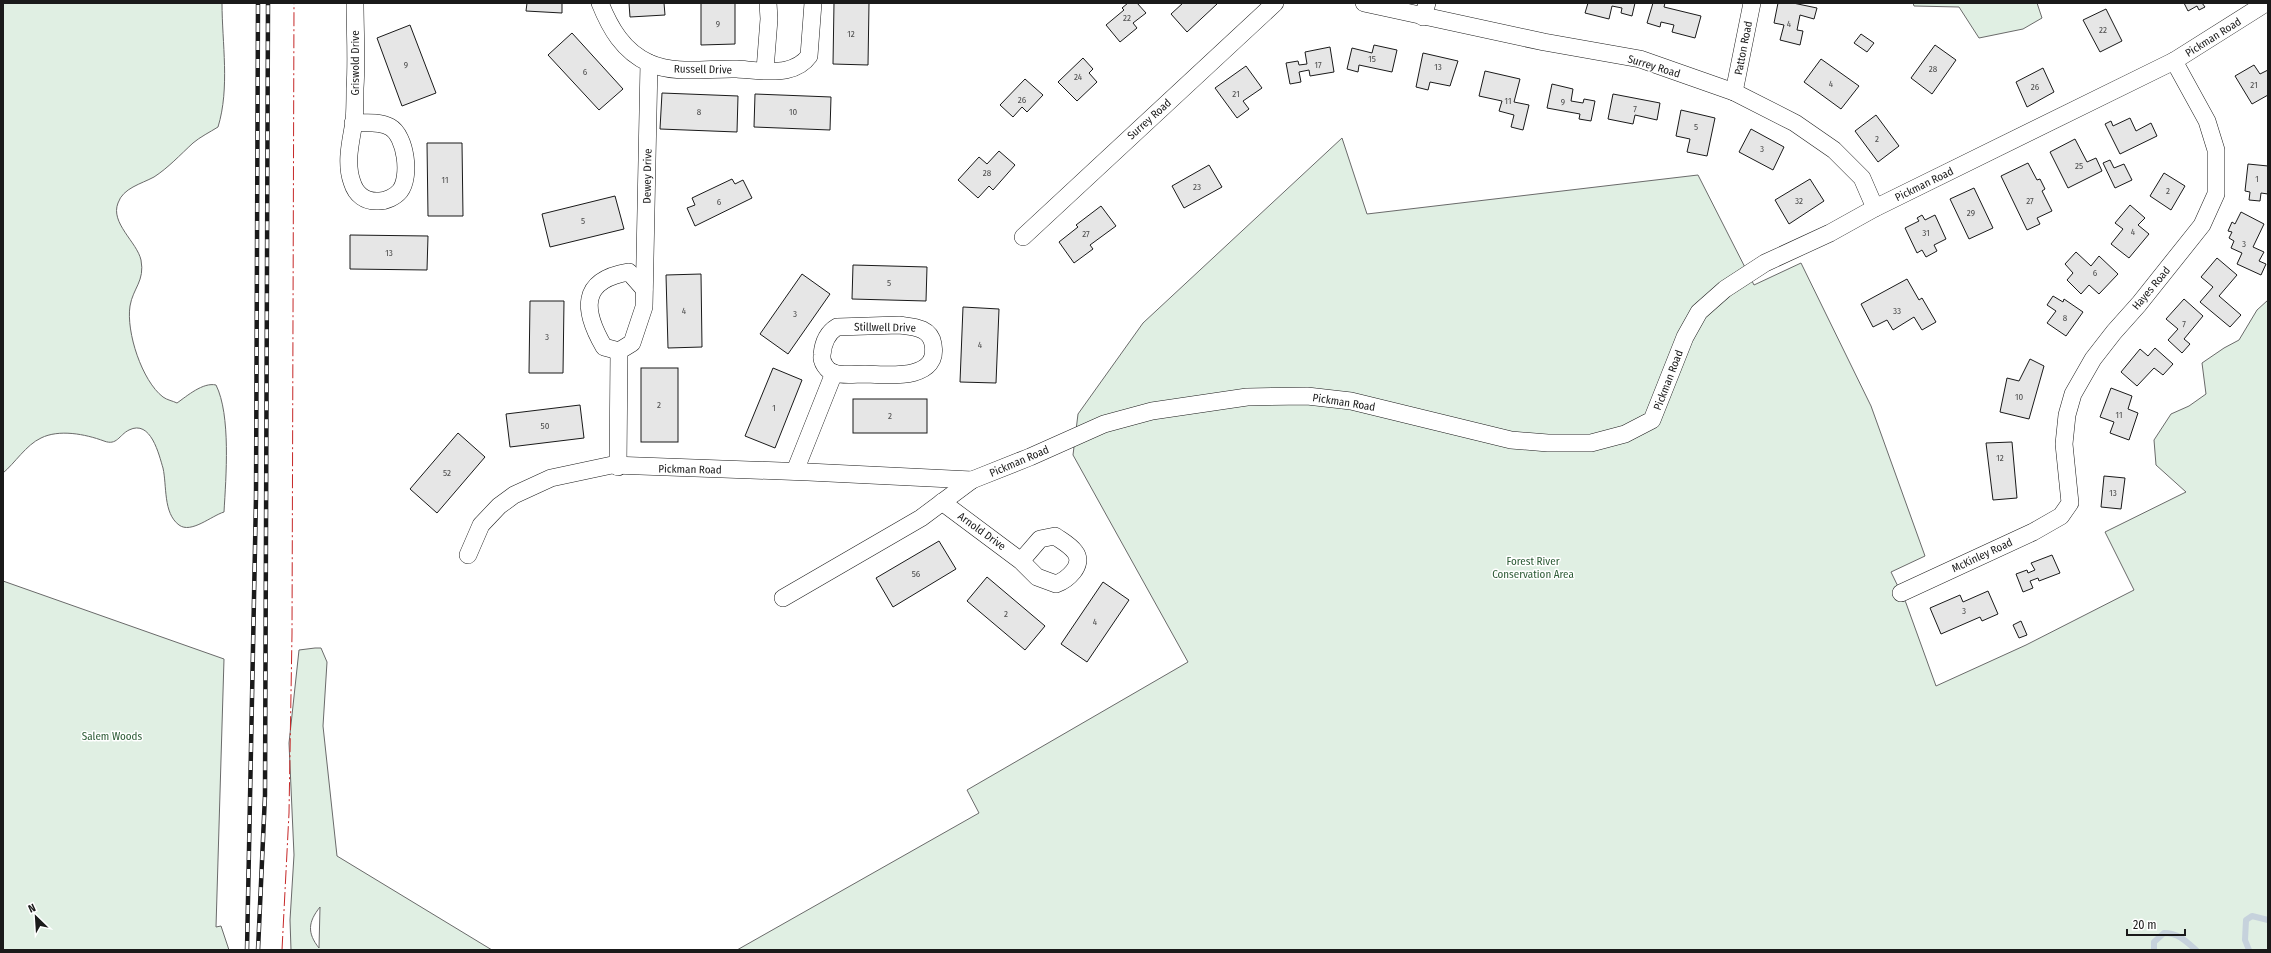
<svg xmlns="http://www.w3.org/2000/svg" width="2271" height="953" viewBox="0 0 2271 953" font-family="'Fira Sans Condensed',sans-serif">
  <rect width="100%" height="100%" fill="#fff"/>
  <g fill="#e0efe3" stroke="#6a6a6a" fill-rule="evenodd">
    <path d="M 3,3 L 222,3 C 222,43 230,88 218,127 C 210,132 200,137 193,143 C 180,155 168,168 154,177 C 141,184 123,188 118,203 C 110,223 137,242 141,260 C 145,281 133,288 130,306 C 126,332 142,381 163,397 C 167,400 173,401 177,403 C 187,396 203,382 216,385 C 231,415 226,477 224,512 C 211,516 191,534 179,525 C 163,513 167,486 163,468 C 159,455 151,419 129,430 C 119,435 117,446 104,441 C 85,434 59,429 41,438 C 26,445 15,463 3,473 Z"/>
    <path d="M 1913,3 L 2037,3 L 2042,18 L 2023,29 L 1979,38 L 1959,7 L 1914,6 Z"/>
    <path d="M 1342,138 L 1367,214 L 1698,175 L 1754,285 L 1801,263 L 1871,406 L 1925,556 L 1891,572 L 1906,603 L 1936,686 L 2026,645 L 2134,590 L 2105,532 L 2186,492 L 2156,465 L 2154,440 L 2171,414 L 2189,406 L 2206,394 L 2202,363 L 2224,348 L 2239,340 L 2257,310 L 2268,300 L 2268,950 L 737,950 L 979,813 L 967,790 L 1188,662 L 1073,455 L 1078,414 L 1143,323 Z"/>
    <path d="M 3,581 L 224,659 L 216,927 L 221,926 L 229,950 L 3,950 Z"/>
    <path d="M 315,648 L 321,648 L 327,662 L 323,726 L 337,856 L 492,950 L 291,950 L 290,920 L 294,855 L 289,743 L 299,650 ZM 320,907 L 319,948 C 307,933 308,922 320,907 Z"/>
  </g>
  <g fill="none" stroke-linecap="round" stroke-linejoin="round">
    <g stroke="#c6d2dc" stroke-width="6">
      <path d="M 2154,950 L 2154,942 L 2164,933 C 2178,933 2186,941 2196,950"/>
      <path d="M 2249,950 L 2245,940 L 2246,920 L 2252,916 L 2268,920"/>
    </g>
  </g>
  <g fill="#e6e6e6" stroke="#1a1a1a">
    <path d="M 527,3 L 562,3 L 562,13 L 526,11 Z"/>
    <path d="M 629,3 L 664,3 L 665,15 L 630,17 Z"/>
    <path d="M 701,3 L 735,3 L 735,44 L 701,45 Z"/>
    <path d="M 834,3 L 869,3 L 868,65 L 833,64 Z"/>
    <path d="M 1128,3 L 1137,3 L 1146,13 L 1133,23 L 1137,28 L 1120,42 L 1106,25 L 1124,10 L 1122,8 Z"/>
    <path d="M 1183,3 L 1216,3 L 1217,4 L 1187,32 L 1171,14 Z"/>
    <path d="M 1588,3 L 1635,3 L 1632,16 L 1621,13 L 1622,8 L 1612,6 L 1609,19 L 1585,13 Z"/>
    <path d="M 1653,3 L 1665,3 L 1664,7 L 1701,16 L 1695,38 L 1672,32 L 1674,25 L 1661,22 L 1660,27 L 1647,23 Z"/>
    <path d="M 1778,3 L 1793,3 L 1817,8 L 1814,19 L 1800,15 L 1797,30 L 1803,31 L 1800,45 L 1780,40 L 1784,25 L 1774,23 Z"/>
    <path d="M 2184,3 L 2202,3 L 2205,7 L 2199,10 L 2197,6 L 2188,11 Z"/>
    <path d="M 2106,9 L 2122,41 L 2100,52 L 2083,20 Z"/>
    <path d="M 410,25 L 436,93 L 402,106 L 377,38 Z"/>
    <path d="M 572,33 L 623,89 L 599,110 L 548,55 Z"/>
    <path d="M 1861,34 L 1874,43 L 1867,52 L 1854,43 Z"/>
    <path d="M 1374,45 L 1397,50 L 1392,72 L 1359,65 L 1358,72 L 1347,69 L 1352,48 L 1372,53 Z"/>
    <path d="M 1935,45 L 1956,60 L 1932,94 L 1911,78 Z"/>
    <path d="M 1330,47 L 1334,72 L 1310,76 L 1309,70 L 1299,72 L 1301,82 L 1290,84 L 1286,63 L 1298,61 L 1299,65 L 1307,64 L 1305,52 Z"/>
    <path d="M 1423,53 L 1458,61 L 1450,86 L 1430,82 L 1428,90 L 1416,87 Z"/>
    <path d="M 1083,58 L 1093,69 L 1089,73 L 1097,82 L 1077,101 L 1058,82 Z"/>
    <path d="M 1821,59 L 1859,86 L 1841,109 L 1804,82 Z"/>
    <path d="M 2254,65 L 2260,74 L 2268,70 L 2268,95 L 2252,104 L 2235,76 Z"/>
    <path d="M 1246,66 L 1262,88 L 1243,101 L 1249,109 L 1237,118 L 1215,88 Z"/>
    <path d="M 2043,68 L 2054,92 L 2027,107 L 2016,82 Z"/>
    <path d="M 1485,71 L 1520,79 L 1514,102 L 1529,105 L 1523,130 L 1511,127 L 1514,115 L 1499,111 L 1502,101 L 1479,96 Z"/>
    <path d="M 1025,79 L 1043,95 L 1027,112 L 1022,107 L 1013,117 L 1000,105 Z"/>
    <path d="M 1552,84 L 1573,89 L 1571,101 L 1583,103 L 1584,99 L 1595,101 L 1591,121 L 1579,119 L 1580,114 L 1547,108 Z"/>
    <path d="M 662,93 L 738,96 L 737,132 L 660,129 Z"/>
    <path d="M 755,94 L 831,97 L 830,130 L 754,127 Z"/>
    <path d="M 1613,94 L 1660,103 L 1657,120 L 1635,115 L 1633,124 L 1608,119 Z"/>
    <path d="M 1681,110 L 1715,118 L 1707,156 L 1687,152 L 1690,139 L 1676,136 Z"/>
    <path d="M 1876,115 L 1899,146 L 1878,162 L 1855,131 Z"/>
    <path d="M 2130,118 L 2136,131 L 2151,123 L 2157,136 L 2120,154 L 2105,124 L 2111,121 L 2113,126 Z"/>
    <path d="M 1751,129 L 1784,147 L 1773,170 L 1739,152 Z"/>
    <path d="M 2075,139 L 2087,162 L 2096,158 L 2102,171 L 2068,188 L 2050,152 Z"/>
    <path d="M 427,143 L 462,143 L 463,216 L 428,216 Z"/>
    <path d="M 999,151 L 1015,165 L 993,190 L 989,186 L 978,198 L 958,180 L 979,157 L 987,164 Z"/>
    <path d="M 2110,160 L 2114,168 L 2124,164 L 2132,180 L 2115,188 L 2103,163 Z"/>
    <path d="M 2028,163 L 2037,180 L 2040,179 L 2045,189 L 2042,191 L 2052,211 L 2037,218 L 2040,224 L 2027,230 L 2001,176 Z"/>
    <path d="M 2248,164 L 2268,166 L 2268,194 L 2261,193 L 2260,201 L 2249,200 L 2250,192 L 2245,191 Z"/>
    <path d="M 1209,165 L 1222,187 L 1184,208 L 1172,186 Z"/>
    <path d="M 2164,173 L 2185,186 L 2171,210 L 2150,196 Z"/>
    <path d="M 732,179 L 735,184 L 743,180 L 752,198 L 695,226 L 687,208 L 695,205 L 692,198 Z"/>
    <path d="M 1810,179 L 1824,201 L 1789,224 L 1775,200 Z"/>
    <path d="M 1974,188 L 1993,228 L 1969,239 L 1950,199 Z"/>
    <path d="M 615,196 L 624,229 L 550,247 L 542,214 Z"/>
    <path d="M 2130,205 L 2145,218 L 2138,225 L 2149,234 L 2129,258 L 2111,244 L 2123,229 L 2115,223 Z"/>
    <path d="M 1101,206 L 1116,226 L 1090,245 L 1093,249 L 1074,263 L 1059,242 L 1078,227 L 1076,225 Z"/>
    <path d="M 2241,212 L 2264,224 L 2253,247 L 2264,252 L 2259,261 L 2266,264 L 2261,275 L 2237,264 L 2242,253 L 2231,248 L 2234,241 L 2229,238 L 2232,232 L 2228,231 L 2232,222 L 2235,224 Z"/>
    <path d="M 1922,215 L 1925,220 L 1935,215 L 1946,239 L 1934,245 L 1937,251 L 1926,257 L 1922,250 L 1917,253 L 1905,228 L 1919,221 L 1917,218 Z"/>
    <path d="M 350,235 L 428,236 L 427,270 L 350,269 Z"/>
    <path d="M 2076,252 L 2091,266 L 2099,256 L 2118,274 L 2099,294 L 2089,285 L 2081,294 L 2067,280 L 2073,273 L 2065,264 Z"/>
    <path d="M 2217,258 L 2237,275 L 2219,296 L 2241,315 L 2230,327 L 2200,302 L 2213,287 L 2201,277 Z"/>
    <path d="M 853,265 L 927,267 L 926,301 L 852,299 Z"/>
    <path d="M 701,274 L 702,347 L 668,348 L 666,275 Z"/>
    <path d="M 802,274 L 830,294 L 788,354 L 760,334 Z"/>
    <path d="M 1907,279 L 1919,300 L 1922,298 L 1936,322 L 1922,330 L 1914,317 L 1893,330 L 1887,320 L 1873,327 L 1861,304 Z"/>
    <path d="M 2053,296 L 2063,302 L 2064,299 L 2083,312 L 2066,336 L 2047,323 L 2056,311 L 2047,305 Z"/>
    <path d="M 2184,299 L 2203,316 L 2184,339 L 2190,344 L 2182,353 L 2168,340 L 2178,329 L 2166,319 Z"/>
    <path d="M 530,301 L 564,301 L 563,373 L 529,373 Z"/>
    <path d="M 963,307 L 999,309 L 996,383 L 960,382 Z"/>
    <path d="M 2155,348 L 2173,364 L 2163,375 L 2154,368 L 2137,386 L 2121,372 L 2140,349 L 2148,356 Z"/>
    <path d="M 2030,359 L 2044,366 L 2029,419 L 2000,412 L 2007,378 L 2019,381 Z"/>
    <rect x="641" y="368" width="37" height="74"/>
    <path d="M 773,368 L 802,380 L 775,448 L 745,436 Z"/>
    <path d="M 2111,388 L 2132,396 L 2128,409 L 2138,413 L 2129,440 L 2110,433 L 2114,422 L 2100,417 Z"/>
    <rect x="853" y="399" width="74" height="34"/>
    <path d="M 580,405 L 584,438 L 510,447 L 506,414 Z"/>
    <path d="M 458,433 L 485,457 L 437,513 L 410,489 Z"/>
    <path d="M 2012,442 L 2017,498 L 1993,500 L 1986,443 Z"/>
    <path d="M 2104,476 L 2125,478 L 2121,509 L 2101,507 Z"/>
    <path d="M 939,541 L 956,569 L 893,607 L 876,578 Z"/>
    <path d="M 2052,555 L 2060,573 L 2039,581 L 2038,578 L 2030,581 L 2033,588 L 2023,592 L 2016,574 L 2027,570 L 2028,573 L 2035,570 L 2031,563 Z"/>
    <path d="M 987,577 L 1045,626 L 1025,650 L 967,601 Z"/>
    <path d="M 1103,582 L 1129,600 L 1087,662 L 1061,644 Z"/>
    <path d="M 1988,591 L 1998,614 L 1982,621 L 1980,617 L 1941,634 L 1930,608 L 1960,595 L 1963,602 Z"/>
    <path d="M 2021,621 L 2027,635 L 2019,638 L 2013,625 Z"/>
  </g>
  <g fill="none" stroke-linecap="round" stroke-linejoin="round">
    <g stroke="#1a1a1a" stroke-width="18">
      <g id="minor">
        <path d="M 600,3 C 610,28 623,51 649,63 C 676,75 709,68 737,69 C 752,70 771,73 786,70 C 795,68 804,63 809,56 L 813,3"/>
        <path d="M 1364,3 L 1544,42 L 1640,59 L 1734,92 L 1795,123 L 1834,150 L 1862,178 L 1875,208"/>
        <path d="M 1423,17 L 1427,3"/>
        <path d="M 765,70 L 769,19 L 768,3"/>
        <path d="M 1734,92 L 1752,3"/>
        <path d="M 353,123 C 365,123 379,121 390,127 C 406,136 411,177 400,191 C 395,197 386,201 379,201 C 365,202 356,195 352,182 C 345,162 351,141 354,122 C 355,111 355,99 355,88 C 357,60 355,31 355,3"/>
        <path d="M 1023,237 L 1275,3"/>
        <path d="M 899,325 C 913,327 930,327 933,344 C 940,381 888,375 865,374 C 856,374 843,376 834,373 C 827,371 821,362 822,355 C 823,343 827,333 837,327 Z"/>
        <path d="M 619,351 L 604,347 C 583,311 579,280 629,272 L 644,289"/>
        <path d="M 618,467 L 619,351 L 632,343 L 644,307 L 649,63"/>
        <path d="M 795,471 L 834,373"/>
        <path d="M 942,502 L 1021,561 L 1037,577 L 1056,584 C 1067,580 1085,565 1075,552 C 1070,545 1062,541 1055,536 L 1040,539 L 1021,561"/>
        <path d="M 468,555 L 481,525 L 499,506 L 514,495 L 551,478 L 612,465 L 808,472 L 972,480"/>
        <path d="M 1901,593 L 2033,532 L 2061,516 L 2070,503 L 2064,444 L 2067,415 L 2073,394 L 2093,359 L 2114,332 L 2139,304 L 2202,225 L 2216,194 L 2216,150 L 2207,121 L 2174,61"/>
        <path d="M 783,598 L 921,518 L 972,480 L 1030,457 L 1104,424 L 1152,411 L 1247,397 L 1307,396 L 1351,401 L 1511,440 L 1548,443 L 1591,443 L 1625,434 L 1652,420 L 1685,337 L 1699,312 L 1725,289 L 1765,263 L 1830,233 L 1875,208 L 2174,61 L 2266,3"/>
      </g>
    </g>
    <use href="#minor" stroke="#fff" stroke-width="17"/>
    <g stroke="#1a1a1a" stroke-width="4.5">
      <g id="rail">
        <path d="M 247,950 L 256,497 L 258,3"/>
        <path d="M 258,950 L 265,795 L 268,3"/>
      </g>
    </g>
    <use href="#rail" stroke="#fff" stroke-width="3" stroke-dasharray="9" stroke-linecap="butt"/>
    <path stroke="#c62828" stroke-width="1" stroke-dasharray="14 3 2 3" stroke-linecap="butt" d="M 282,950 L 289,813 L 292,634 L 294,3"/>
  </g>
  <g text-anchor="middle" stroke-width="3" stroke-linejoin="round" paint-order="stroke">
    <g font-size="9" fill="#4d4d4d">
      <text x="1127" y="21">22</text>
      <text x="718" y="27">9</text>
      <text x="1789" y="27">4</text>
      <text x="2103" y="33">22</text>
      <text x="851" y="37">12</text>
      <text x="1372" y="62">15</text>
      <text x="406" y="68">9</text>
      <text x="1318" y="68">17</text>
      <text x="1438" y="70">13</text>
      <text x="1933" y="72">28</text>
      <text x="585" y="75">6</text>
      <text x="1078" y="80">24</text>
      <text x="1831" y="87">4</text>
      <text x="2254" y="88">21</text>
      <text x="2035" y="90">26</text>
      <text x="1236" y="97">21</text>
      <text x="1022" y="103">26</text>
      <text x="1508" y="104">11</text>
      <text x="1563" y="105">9</text>
      <text x="1635" y="112">7</text>
      <text x="699" y="115">8</text>
      <text x="793" y="115">10</text>
      <text x="1696" y="130">5</text>
      <text x="1877" y="142">2</text>
      <text x="1762" y="152">3</text>
      <text x="2079" y="169">25</text>
      <text x="987" y="176">28</text>
      <text x="2257" y="182">1</text>
      <text x="445" y="183">11</text>
      <text x="1197" y="190">23</text>
      <text x="2168" y="194">2</text>
      <text x="1799" y="204">32</text>
      <text x="2030" y="204">27</text>
      <text x="719" y="205">6</text>
      <text x="1971" y="216">29</text>
      <text x="583" y="224">5</text>
      <text x="2133" y="235">4</text>
      <text x="1926" y="236">31</text>
      <text x="1086" y="237">27</text>
      <text x="2244" y="247">3</text>
      <text x="389" y="256">13</text>
      <text x="2095" y="276">6</text>
      <text x="889" y="286">5</text>
      <text x="684" y="314">4</text>
      <text x="1897" y="314">33</text>
      <text x="795" y="317">3</text>
      <text x="2065" y="321">8</text>
      <text x="2184" y="327">7</text>
      <text x="547" y="340">3</text>
      <text x="980" y="348">4</text>
      <text x="2019" y="400">10</text>
      <text x="659" y="408">2</text>
      <text x="774" y="411">1</text>
      <text x="2119" y="418">11</text>
      <text x="890" y="419">2</text>
      <text x="545" y="429">50</text>
      <text x="2000" y="461">12</text>
      <text x="447" y="476">52</text>
      <text x="2113" y="496">13</text>
      <text x="916" y="577">56</text>
      <text x="1964" y="614">3</text>
      <text x="1006" y="617">2</text>
      <text x="1095" y="625">4</text>
    </g>
    <g font-size="11" fill="#1a1a1a" stroke="#fff">
      <text transform="translate(2213 37) rotate(-32)" y="4">Pickman Road</text>
      <text transform="translate(1743 48) rotate(-79)" y="4">Patton Road</text>
      <text transform="translate(355 63) rotate(-90)" y="4">Griswold Drive</text>
      <text transform="translate(1654 66) rotate(17)" y="4">Surrey Road</text>
      <text transform="translate(703 69) rotate(1)" y="4">Russell Drive</text>
      <text transform="translate(1149 119) rotate(-42)" y="4">Surrey Road</text>
      <text transform="translate(647 176) rotate(-89)" y="4">Dewey Drive</text>
      <text transform="translate(1924 184) rotate(-26)" y="4">Pickman Road</text>
      <text transform="translate(2151 288) rotate(-50)" y="4">Hayes Road</text>
      <text transform="translate(885 327) rotate(1)" y="4">Stillwell Drive</text>
      <text transform="translate(1668 380) rotate(-69)" y="4">Pickman Road</text>
      <text transform="translate(1344 402) rotate(9)" y="4">Pickman Road</text>
      <text transform="translate(1019 461) rotate(-23)" y="4">Pickman Road</text>
      <text transform="translate(690 469) rotate(1)" y="4">Pickman Road</text>
      <text transform="translate(982 531) rotate(36)" y="4">Arnold Drive</text>
      <text transform="translate(1982 555) rotate(-25)" y="4">McKinley Road</text>
    </g>
    <g font-size="11" fill="#2b5a34" stroke="#fff">
      <text x="1533" y="565">Forest River<tspan x="1533" dy="13">Conservation Area</tspan></text>
      <text x="112" y="740">Salem Woods</text>
    </g>
  </g>
  <rect width="2271" height="953" fill="none" stroke="#1a1a1a" stroke-width="8"/>
  <g transform="translate(36 917) rotate(335)" stroke="#ffffff" stroke-width="3" paint-order="stroke">
  <path d="M0-3L7 15L0 10L-7 15Z" fill="#1a1a1a"/>
  <text y="-6" font-size="11" font-weight="bold" text-anchor="middle" fill="#1a1a1a">N</text>
  </g>
  <path d="M2127 929v6h58v-6" fill="none" stroke="#1a1a1a" stroke-width="2"/>
  <text x="2133" y="929" font-size="12" fill="#1a1a1a" stroke="#ffffff" stroke-width="3" paint-order="stroke">20 m</text>
</svg>
